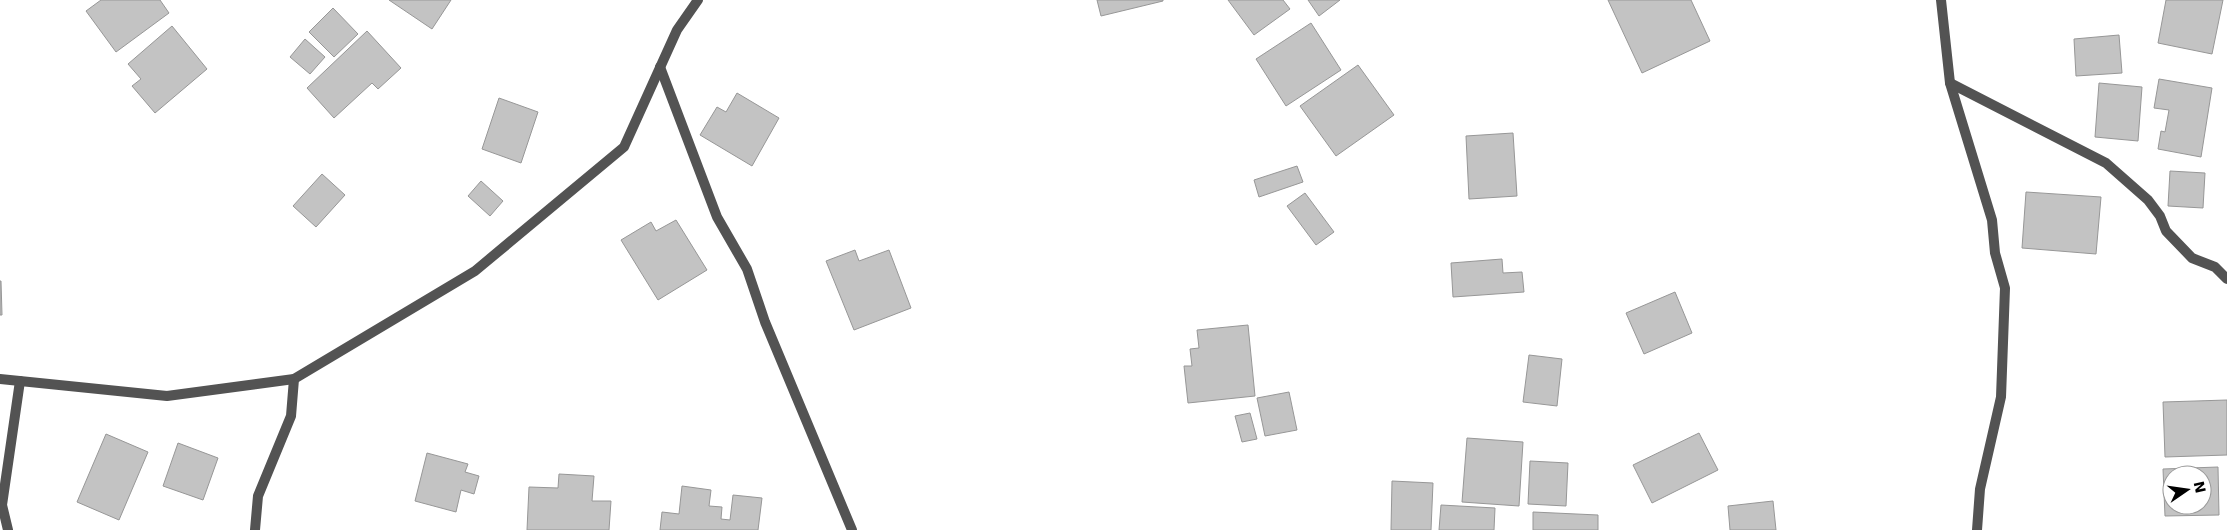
<svg xmlns="http://www.w3.org/2000/svg" width="2227" height="530" viewBox="0 0 2227 530" font-family="'DejaVu Sans',sans-serif">
  <rect width="100%" height="100%" fill="#fff"/>
  <g fill="#c3c3c3" stroke="#979797" fill-rule="evenodd">
    <path d="M 101,0 L 160,0 L 169,13 L 116,52 L 86,11 Z"/>
    <path d="M 389,0 L 451,0 L 432,29 Z"/>
    <path d="M 1097,0 L 1163,0 L 1163,1 L 1101,16 Z"/>
    <path d="M 1228,0 L 1283,0 L 1290,9 L 1254,35 Z"/>
    <path d="M 1308,0 L 1340,0 L 1319,16 Z"/>
    <path d="M 1608,0 L 1691,0 L 1710,41 L 1642,73 Z"/>
    <path d="M 2166,0 L 2223,0 L 2212,54 L 2158,43 Z"/>
    <path d="M 333,8 L 358,34 L 334,57 L 309,32 Z"/>
    <path d="M 1311,23 L 1341,70 L 1286,106 L 1256,59 Z"/>
    <path d="M 172,26 L 207,69 L 155,113 L 132,86 L 141,79 L 128,64 Z"/>
    <path d="M 367,31 L 401,68 L 378,89 L 372,83 L 334,118 L 307,88 Z"/>
    <path d="M 2119,35 L 2122,73 L 2076,76 L 2074,39 Z"/>
    <path d="M 305,39 L 325,57 L 310,74 L 290,57 Z"/>
    <path d="M 1358,65 L 1394,115 L 1336,156 L 1300,106 Z"/>
    <path d="M 2159,79 L 2212,88 L 2201,157 L 2158,149 L 2161,131 L 2165,132 L 2169,110 L 2154,108 Z"/>
    <path d="M 2099,83 L 2142,87 L 2138,141 L 2095,137 Z"/>
    <path d="M 737,93 L 779,118 L 752,166 L 700,135 L 717,107 L 726,112 Z"/>
    <path d="M 499,98 L 538,112 L 521,163 L 482,149 Z"/>
    <path d="M 1513,133 L 1517,196 L 1469,199 L 1466,136 Z"/>
    <path d="M 1297,166 L 1303,182 L 1259,197 L 1254,180 Z"/>
    <path d="M 2170,171 L 2205,173 L 2203,208 L 2168,206 Z"/>
    <path d="M 322,174 L 345,195 L 316,227 L 293,206 Z"/>
    <path d="M 481,181 L 503,201 L 490,216 L 468,196 Z"/>
    <path d="M 2026,192 L 2101,197 L 2096,254 L 2022,248 Z"/>
    <path d="M 1305,193 L 1334,232 L 1316,245 L 1287,206 Z"/>
    <path d="M 676,220 L 707,270 L 658,300 L 621,240 L 651,222 L 656,231 Z"/>
    <path d="M 855,250 L 859,261 L 889,250 L 911,308 L 854,330 L 826,261 Z"/>
    <path d="M 1502,259 L 1503,273 L 1522,272 L 1524,292 L 1453,297 L 1451,263 Z"/>
    <path d="M 0,281 L 1,281 L 2,315 L 0,315 Z"/>
    <path d="M 1675,292 L 1692,333 L 1644,354 L 1626,313 Z"/>
    <path d="M 1248,325 L 1255,396 L 1188,403 L 1184,366 L 1192,366 L 1190,349 L 1199,348 L 1197,330 Z"/>
    <path d="M 1529,355 L 1562,359 L 1557,406 L 1523,402 Z"/>
    <path d="M 1289,392 L 1297,430 L 1265,436 L 1257,398 Z"/>
    <path d="M 2227,400 L 2227,455 L 2165,457 L 2163,402 Z"/>
    <path d="M 1250,413 L 1257,439 L 1242,442 L 1235,416 Z"/>
    <path d="M 1699,433 L 1718,470 L 1652,503 L 1633,465 Z"/>
    <path d="M 106,434 L 148,452 L 119,520 L 77,502 Z"/>
    <path d="M 1467,438 L 1523,442 L 1519,506 L 1462,502 Z"/>
    <path d="M 178,443 L 218,458 L 203,500 L 163,486 Z"/>
    <path d="M 427,453 L 468,464 L 465,472 L 479,476 L 474,494 L 461,490 L 456,512 L 415,501 Z"/>
    <path d="M 1530,461 L 1568,463 L 1566,506 L 1528,504 Z"/>
    <path d="M 2218,467 L 2219,515 L 2165,516 L 2163,469 ZM 2172,475 L 2202,475 L 2202,505 L 2172,505 Z"/>
    <path d="M 559,474 L 594,476 L 592,501 L 611,501 L 609,530 L 527,530 L 529,487 L 558,488 Z"/>
    <path d="M 1392,481 L 1433,483 L 1431,530 L 1391,530 Z"/>
    <path d="M 682,486 L 711,490 L 709,506 L 722,507 L 721,519 L 730,520 L 733,495 L 762,498 L 758,530 L 660,530 L 662,512 L 679,514 Z"/>
    <path d="M 1773,501 L 1776,530 L 1730,530 L 1728,506 Z"/>
    <path d="M 1441,505 L 1495,508 L 1494,530 L 1439,530 Z"/>
    <path d="M 1533,512 L 1598,515 L 1598,530 L 1533,530 Z"/>
  </g>
  <g fill="none" stroke-linecap="round" stroke-linejoin="round">
    <g stroke="#535353" stroke-width="10">
      <path d="M 1941,0 L 1950,83 L 1992,220 L 1995,253 L 2005,288 L 2001,397 L 1980,489 L 1977,530"/>
      <path d="M 660,67 L 717,217 L 747,269 L 765,322 L 852,530"/>
      <path d="M 1950,83 L 2106,163 L 2148,200 L 2160,216 L 2166,231 L 2192,258 L 2215,267 L 2227,279"/>
      <path d="M 0,379 L 167,396 L 294,379 L 475,271 L 624,147 L 677,30 L 698,0"/>
      <path d="M 8,530 L 2,505 L 20,381"/>
      <path d="M 255,530 L 258,496 L 291,416 L 294,379"/>
    </g>
  </g>
  <g transform="translate(2187 490) rotate(77)"><circle r="24" fill="#ffffff" stroke="#999999"/>
  <path d="M0-4L9 19L0 12L-9 19Z" fill="#000000"/>
  <text y="-8" font-size="14" font-weight="bold" text-anchor="middle" fill="#000000">N</text>
  </g>
</svg>
